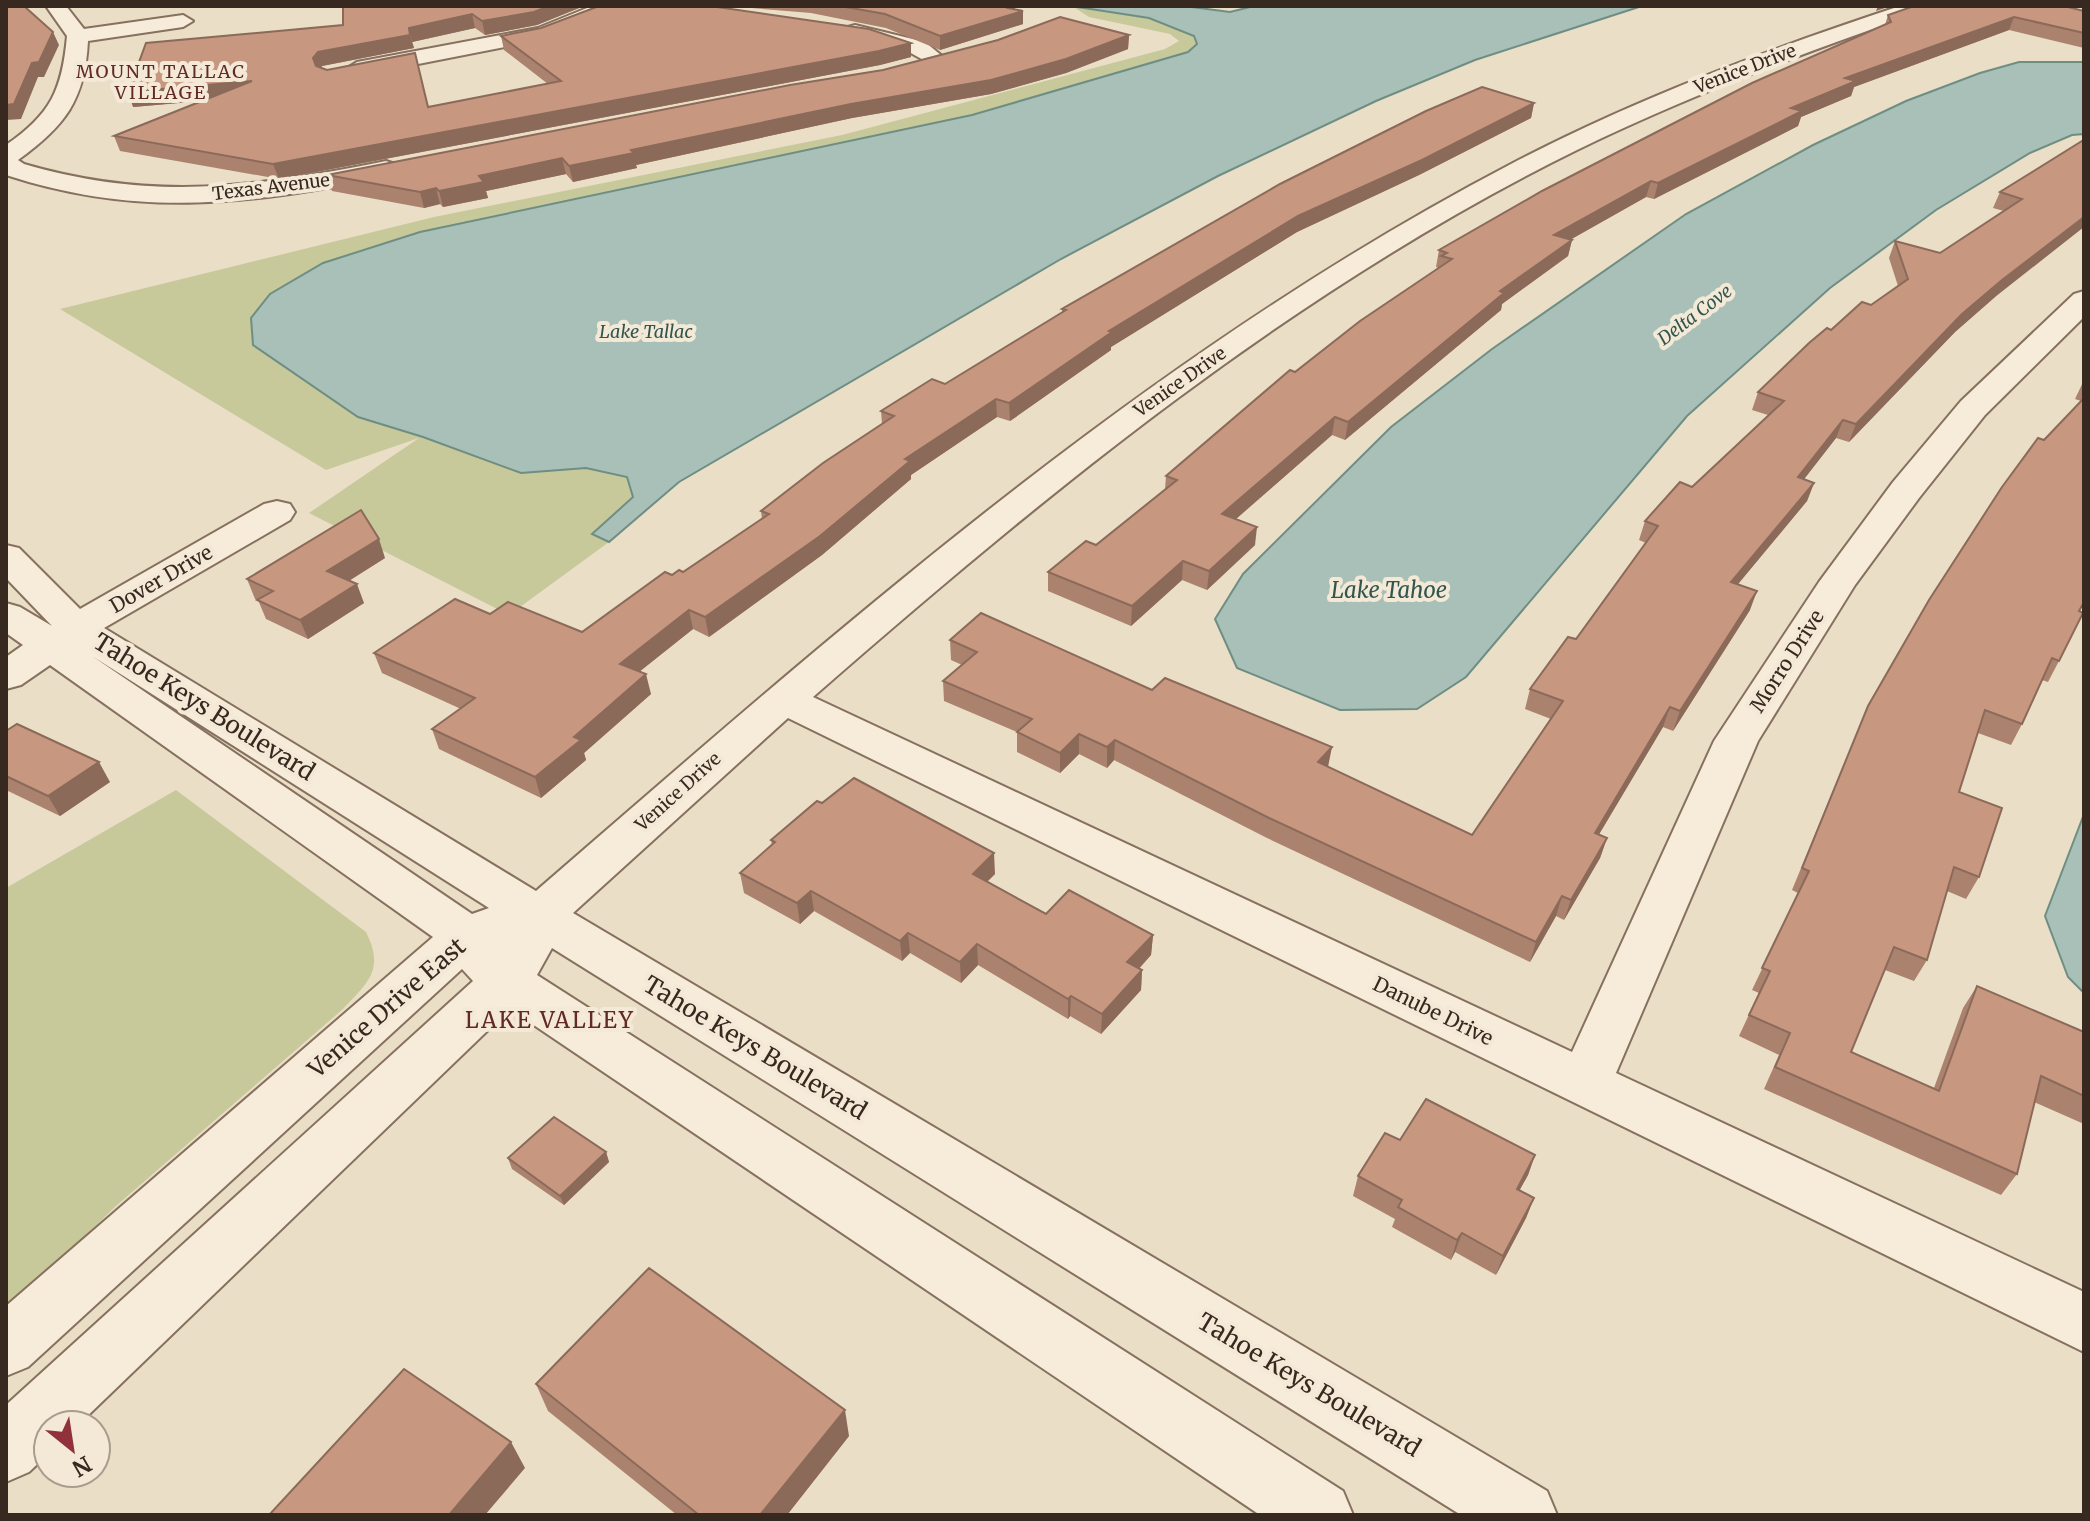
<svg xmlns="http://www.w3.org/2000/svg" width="2090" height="1521" viewBox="0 0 2090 1521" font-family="Merriweather,serif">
  <rect width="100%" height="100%" fill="#ebdec7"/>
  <g fill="#c7c99b">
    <path d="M 1072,6 L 1149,18 L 1194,36 L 1197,44 L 1188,52 L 972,115 L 420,232 L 324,263 L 253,345 L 358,417 L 423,437 L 521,473 L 586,468 L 627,477 L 633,496 L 593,533 L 609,542 L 509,615 L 309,513 L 419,438 L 326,470 L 60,309 L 434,217 L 842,135 L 1165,49 L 1179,41 L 1170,34 L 1089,17 Z"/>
    <path d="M 176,790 L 366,932 C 385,970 368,982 343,1009 L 116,1206 L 6,1312 L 6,888 Z"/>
  </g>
  <g fill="#a8c0b7" stroke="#6f8e83" stroke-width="2">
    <path d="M 1071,6 L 1184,6 L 1230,12 L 1254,6 L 1642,6 L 1475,60 L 1376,101 L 1218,176 L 1061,259 L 679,482 L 609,542 L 592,534 L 633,497 L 627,477 L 586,468 L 521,473 L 423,437 L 358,417 L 253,345 L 251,318 L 270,294 L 323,263 L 420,232 L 972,115 L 1188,52 L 1197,44 L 1194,36 L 1149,18 Z"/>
    <path d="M 2019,62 L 2084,62 L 2084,134 L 2072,135 L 2030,153 L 1936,210 L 1830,288 L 1687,416 L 1466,677 L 1417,709 L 1340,710 L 1237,668 L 1215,619 L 1243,574 L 1391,427 L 1492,349 L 1686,214 L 1813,145 L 1906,101 L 1980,73 Z"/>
    <path d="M 2084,814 L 2084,993 L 2068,977 L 2045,916 Z"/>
  </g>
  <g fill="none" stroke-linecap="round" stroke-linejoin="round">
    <g stroke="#86705e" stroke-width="4">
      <g id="minor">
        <path d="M 46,6 L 66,6 L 84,29 L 183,15 L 193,21 L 183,27 L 88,41 C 85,100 65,126 18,160 L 24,164 C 154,202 256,187 386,161 L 395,164 L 399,169 L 395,174 L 386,177 C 250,204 141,219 6,175 L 6,145 C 51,114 62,90 67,36 Z"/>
        <path d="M 592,6 L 620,6 L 617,10 L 551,38 L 357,76 L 346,69 L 357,62 L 538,28 Z"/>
        <path d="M 1900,6 L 1930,6 L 1927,10 C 1808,51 1690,95 1577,150 C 1295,289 1048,491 813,697 L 1572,1052 L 1714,741 L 1819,582 L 1893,482 L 1961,401 L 2074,294 L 2084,291 L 2084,317 L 1985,415 L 1919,498 L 1855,585 L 1758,741 L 1616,1073 L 2084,1292 L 2084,1352 L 788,718 L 573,913 L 1547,1491 L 1557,1515 L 1461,1515 L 552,948 L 537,975 L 1343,1491 L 1353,1515 L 1260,1515 L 510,1009 L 78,1425 L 48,1425 L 48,1454 L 29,1472 L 6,1482 L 6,1405 L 473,981 L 462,969 L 28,1367 L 6,1376 L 6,1306 L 433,937 L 50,665 L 21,685 L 6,689 L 6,657 L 23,645 L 6,633 L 6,603 L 20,607 L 52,626 L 6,578 L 6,545 L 19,548 L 80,609 L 264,504 L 277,501 L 290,504 L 295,512 L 290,520 L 104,628 L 536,891 C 842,626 1149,353 1511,164 C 1635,99 1767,50 1900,6 ZM 92,656 L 489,908 L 472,914 Z"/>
        <path d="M 855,25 L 925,42 L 947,60 L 936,67 L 909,52 L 848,35 L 844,31 L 848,27 Z"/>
      </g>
    </g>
    <use href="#minor" fill="#f7ecda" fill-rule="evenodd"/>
  </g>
  <g fill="#ab826e">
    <path d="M 343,6 L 584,6 L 537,25 L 485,35 L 475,28 L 412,42 L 414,48 L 322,66 L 321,68 L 428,107 L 548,84 L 504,50 L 501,36 L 911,43 L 911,57 L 880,65 L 279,179 L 120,151 L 114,136 L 203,101 L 133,107 L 343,25 Z"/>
    <path d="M 727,6 L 1015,6 L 1015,9 L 1023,24 L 940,50 L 886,28 L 811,13 Z"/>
    <path d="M 2084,11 L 2084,48 L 2009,30 L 1854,87 L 1851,96 L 1801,117 L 1798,126 L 1654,199 L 1646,197 L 1570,240 L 1572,240 L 1568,256 L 1502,304 L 1501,310 L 1345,440 L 1332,435 L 1236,519 L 1255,545 L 1207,590 L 1182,580 L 1131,626 L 1048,591 L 1048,572 L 1096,545 L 1165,489 L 1166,476 L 1295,372 L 1439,268 L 1436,267 L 1439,250 L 1885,25 L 1888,15 Z"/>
    <path d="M 1129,35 L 1128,49 L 1066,73 L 991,94 L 852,118 L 636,165 L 637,168 L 573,182 L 566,174 L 486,191 L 488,198 L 443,207 L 440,204 L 424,208 L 332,191 L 327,175 Z"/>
    <path d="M 1534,103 L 1531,118 L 1419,175 L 1297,232 L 1111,347 L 1111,350 L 1010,421 L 997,417 L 911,475 L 911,479 L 822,555 L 709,637 L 693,629 L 640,671 L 651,694 L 584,753 L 586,760 L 541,798 L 439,749 L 432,729 L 461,709 L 382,673 L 374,653 L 490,614 L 582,632 L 672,575 L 683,572 L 762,519 L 761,511 L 882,424 L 881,411 L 945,384 L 1062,312 L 1062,309 Z"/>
    <path d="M 2082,141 L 1995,297 L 1955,332 L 1849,442 L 1836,438 L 1804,479 L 1814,483 L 1807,501 L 1738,584 L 1750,610 L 1673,731 L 1663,727 L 1599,834 L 1607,838 L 1600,858 L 1564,920 L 1556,916 L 1530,962 L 1267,838 L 1114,760 L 1107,768 L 1079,754 L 1060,773 L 1017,752 L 1017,732 L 944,701 L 943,681 L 962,665 L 951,660 L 950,640 L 1152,690 L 1328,767 L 1472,835 L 1551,719 L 1525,709 L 1530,689 L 1576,639 L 1646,543 L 1639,540 L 1645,521 L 1692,487 L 1768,415 L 1752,410 L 1758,392 L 1831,330 L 1871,305 L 1898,286 L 1889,258 L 1895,241 L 1940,253 L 2004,211 L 1993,208 L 2000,192 Z"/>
    <path d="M 2084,380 L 2084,602 L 2079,611 L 2059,661 L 2048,682 L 2042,680 L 2022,724 L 2011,745 L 1978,733 L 1959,792 L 1979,877 L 1966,899 L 1947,891 L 1927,960 L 1914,981 L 1885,970 L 1851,1052 L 1934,1088 L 1963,1008 L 1977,986 L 2084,1032 L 2084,1124 L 2034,1102 L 2017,1174 L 2001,1195 L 1764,1089 L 1779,1055 L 1739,1036 L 1759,993 L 1752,990 L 1798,893 L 1792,890 L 1868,706 L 2044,440 L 2081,401 L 2075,399 Z"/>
    <path d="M 385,558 L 349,581 L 364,603 L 308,639 L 266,619 L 258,600 L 255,599 L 247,579 Z"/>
    <path d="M 6,731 L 110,782 L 60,816 L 6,790 Z"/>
    <path d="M 771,840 L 995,874 L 987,882 L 1046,914 L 1153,935 L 1151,955 L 1139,969 L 1142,970 L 1141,990 L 1101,1034 L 1070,1016 L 1068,1019 L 978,965 L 961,983 L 910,953 L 902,961 L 814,911 L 800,924 L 744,893 L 740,873 L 772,845 Z"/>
    <path d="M 1400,1140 L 1535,1155 L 1528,1175 L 1519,1191 L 1534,1198 L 1526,1218 L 1496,1275 L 1455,1252 L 1451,1260 L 1392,1227 L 1395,1219 L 1353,1196 L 1358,1176 Z"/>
    <path d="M 606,1152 L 609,1162 L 564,1205 L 512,1169 L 508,1158 Z"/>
    <path d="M 536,1384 L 849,1436 L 787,1515 L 677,1515 L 548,1411 Z"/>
  </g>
  <g fill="#8b6a5a">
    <path d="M 549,6 L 584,6 L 537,25 L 485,35 L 482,21 Z"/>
    <path d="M 1003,6 L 1015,6 L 1015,13 L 1023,11 L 1023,24 L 940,50 L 940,36 Z"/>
    <path d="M 1878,6 L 1891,6 L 1876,11 Z"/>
    <path d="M 472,14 L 475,28 L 412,42 L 409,28 Z"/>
    <path d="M 2014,17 L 2009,30 L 1854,87 L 1851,96 L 1801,117 L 1798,126 L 1654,199 L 1658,183 L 1845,78 Z"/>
    <path d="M 53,32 L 59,45 L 44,77 L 38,77 L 21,119 L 6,120 L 6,105 Z"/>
    <path d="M 410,35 L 414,48 L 322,66 L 317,72 L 313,58 L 318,52 Z"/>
    <path d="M 1129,35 L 1128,49 L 1066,73 L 991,94 L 852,118 L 636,165 L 637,168 L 573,182 L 569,166 L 631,150 Z"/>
    <path d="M 911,43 L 911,57 L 880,65 L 279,179 L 273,164 Z"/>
    <path d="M 252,81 L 257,96 L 133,107 L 128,92 Z"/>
    <path d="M 1534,103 L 1531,118 L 1419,175 L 1297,232 L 1111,347 L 1111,350 L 1010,421 L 1009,403 L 1109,331 L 1298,216 Z"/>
    <path d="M 562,158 L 566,174 L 486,191 L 488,198 L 443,207 L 439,191 L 479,176 Z"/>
    <path d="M 1651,181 L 1646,197 L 1550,251 L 1554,235 Z"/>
    <path d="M 436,188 L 440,204 L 424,208 L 420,192 Z"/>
    <path d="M 2084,217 L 2084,227 L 1995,297 L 1955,332 L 1849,442 L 1856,424 L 1962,314 L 2002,280 Z"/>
    <path d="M 1572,240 L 1568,256 L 1502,304 L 1501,310 L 1345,440 L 1348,422 L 1500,291 Z"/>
    <path d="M 996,399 L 997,417 L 911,475 L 911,479 L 822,555 L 709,637 L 705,617 L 905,459 Z"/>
    <path d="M 1335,417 L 1332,435 L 1221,532 L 1222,514 Z"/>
    <path d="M 1843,420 L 1836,438 L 1791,496 L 1798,477 Z"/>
    <path d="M 1814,483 L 1807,501 L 1724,601 L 1731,582 Z"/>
    <path d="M 1257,527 L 1255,545 L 1207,590 L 1209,571 Z"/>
    <path d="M 379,539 L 385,558 L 334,590 L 327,571 Z"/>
    <path d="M 1183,561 L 1182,580 L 1131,626 L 1132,606 Z"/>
    <path d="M 357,584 L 364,603 L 308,639 L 300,620 Z"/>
    <path d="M 1757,591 L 1750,610 L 1673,731 L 1680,711 Z"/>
    <path d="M 689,610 L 693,629 L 624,684 L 620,664 Z"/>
    <path d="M 646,674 L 651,694 L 584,753 L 586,760 L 541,798 L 535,777 L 574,737 Z"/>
    <path d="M 1670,707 L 1663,727 L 1588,853 L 1595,833 Z"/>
    <path d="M 1079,734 L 1079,754 L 1060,773 L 1060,753 Z"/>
    <path d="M 1115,740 L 1114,760 L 1107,768 L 1107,747 Z"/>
    <path d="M 1332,747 L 1328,767 L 1318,762 Z"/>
    <path d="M 99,762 L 110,782 L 60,816 L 48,796 Z"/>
    <path d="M 1607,838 L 1600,858 L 1564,920 L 1571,900 Z"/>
    <path d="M 994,853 L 995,874 L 974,894 L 973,874 Z"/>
    <path d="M 811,891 L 814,911 L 800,924 L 797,903 Z"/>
    <path d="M 1562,896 L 1556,916 L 1530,962 L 1536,942 Z"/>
    <path d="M 908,933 L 910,953 L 902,961 L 900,941 Z"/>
    <path d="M 1153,935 L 1151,955 L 1126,982 L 1127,962 Z"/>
    <path d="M 977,944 L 978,965 L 961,983 L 960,962 Z"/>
    <path d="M 1142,970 L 1141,990 L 1101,1034 L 1102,1014 Z"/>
    <path d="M 1071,996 L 1070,1016 L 1068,1019 L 1068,999 Z"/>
    <path d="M 606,1152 L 609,1162 L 564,1205 L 560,1196 Z"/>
    <path d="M 1535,1155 L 1528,1175 L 1509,1209 L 1517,1189 Z"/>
    <path d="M 1534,1198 L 1526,1218 L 1496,1275 L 1503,1256 Z"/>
    <path d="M 1462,1233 L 1455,1252 L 1451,1260 L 1457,1240 Z"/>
    <path d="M 845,1410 L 849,1436 L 787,1515 L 760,1515 Z"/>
    <path d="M 511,1442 L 525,1468 L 485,1515 L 449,1515 Z"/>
  </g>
  <g fill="#c79780" stroke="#8b6a5a" stroke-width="2">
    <path d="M 6,6 L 24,6 L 53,32 L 39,62 L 32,63 L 14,104 L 6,105 Z"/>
    <path d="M 343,6 L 549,6 L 534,12 L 482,21 L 472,14 L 409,28 L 410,35 L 318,52 L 313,58 L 316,66 L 327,70 L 415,53 L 428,107 L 561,81 L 501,36 L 541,28 L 599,6 L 710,6 L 869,29 L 911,43 L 879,51 L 273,164 L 114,136 L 252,81 L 128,92 L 146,43 L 343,25 Z"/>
    <path d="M 840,6 L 1011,6 L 1008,8 L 1023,11 L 940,36 L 885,14 Z"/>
    <path d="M 1914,6 L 2064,6 L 2084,11 L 2084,33 L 2014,17 L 1845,78 L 1856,81 L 1791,108 L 1802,111 L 1658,183 L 1651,181 L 1554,235 L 1572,240 L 1500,291 L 1504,293 L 1348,422 L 1335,417 L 1222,514 L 1257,527 L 1209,571 L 1183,561 L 1132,606 L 1048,572 L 1086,541 L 1096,545 L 1177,480 L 1166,476 L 1290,370 L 1295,372 L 1360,321 L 1452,259 L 1441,256 L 1447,253 L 1439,250 L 1542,191 L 1645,138 L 1752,83 L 1891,22 L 1888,15 Z"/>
    <path d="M 1060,17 L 1129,35 L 1066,59 L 991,80 L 851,104 L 631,150 L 634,153 L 569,166 L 562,158 L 479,176 L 484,182 L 439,191 L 436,188 L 420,192 L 327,175 L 790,85 L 883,70 L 998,40 Z"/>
    <path d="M 1482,87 L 1534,103 L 1422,160 L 1298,216 L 1109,331 L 1112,332 L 1009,403 L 996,399 L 905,459 L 910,461 L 820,536 L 705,617 L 689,610 L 620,664 L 646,674 L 574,737 L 581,740 L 535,777 L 432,729 L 475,698 L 374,653 L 455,599 L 490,614 L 508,602 L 582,632 L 665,572 L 672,575 L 679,570 L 683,572 L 769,514 L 761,511 L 823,463 L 894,416 L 881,411 L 932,379 L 945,384 L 1066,310 L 1062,309 L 1280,184 L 1426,111 Z"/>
    <path d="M 2082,141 L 2084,141 L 2084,217 L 2002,280 L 1962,314 L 1856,424 L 1843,420 L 1798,477 L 1814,483 L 1731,582 L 1757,591 L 1680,711 L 1670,707 L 1595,833 L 1607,838 L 1571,900 L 1562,896 L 1536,942 L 1269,818 L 1115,740 L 1107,747 L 1079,734 L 1060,753 L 1017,732 L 1032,719 L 943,681 L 977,652 L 950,640 L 981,613 L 1152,690 L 1165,678 L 1332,747 L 1318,762 L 1472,835 L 1563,701 L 1530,689 L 1568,637 L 1576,639 L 1658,526 L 1645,521 L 1680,482 L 1692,487 L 1784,401 L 1758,392 L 1809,343 L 1827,328 L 1831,330 L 1862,302 L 1871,305 L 1908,279 L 1895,241 L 1940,253 L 2022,199 L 2000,192 Z"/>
    <path d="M 2084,398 L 2084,602 L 2079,611 L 2083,613 L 2059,661 L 2052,658 L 2022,724 L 1985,710 L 1959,792 L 2002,808 L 1979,877 L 1954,867 L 1927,960 L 1894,947 L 1851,1052 L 1939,1091 L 1977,986 L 2084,1032 L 2084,1096 L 2041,1076 L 2017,1174 L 1775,1067 L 1790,1033 L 1749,1015 L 1770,971 L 1762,968 L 1809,871 L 1802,868 L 1868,706 L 1929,600 L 2002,487 L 2038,438 L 2044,440 Z"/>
    <path d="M 361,510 L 379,539 L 327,571 L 357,584 L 300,620 L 257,600 L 273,591 L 247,579 Z"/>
    <path d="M 17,724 L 99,762 L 48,796 L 6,776 L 6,731 Z"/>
    <path d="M 854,778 L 994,853 L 973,874 L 1046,914 L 1069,890 L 1153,935 L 1127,962 L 1142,970 L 1102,1014 L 1071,996 L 1068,999 L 977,944 L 960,962 L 908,933 L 900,941 L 811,891 L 797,903 L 740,873 L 775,842 L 771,840 L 817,801 L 822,803 Z"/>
    <path d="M 1426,1099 L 1535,1155 L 1517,1189 L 1534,1198 L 1503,1256 L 1462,1233 L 1457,1240 L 1398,1207 L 1402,1200 L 1358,1176 L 1385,1133 L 1400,1140 Z"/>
    <path d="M 554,1117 L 606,1152 L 560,1196 L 508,1158 Z"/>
    <path d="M 649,1268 L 845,1410 L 760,1515 L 699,1515 L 536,1384 Z"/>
    <path d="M 404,1369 L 511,1442 L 449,1515 L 269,1515 Z"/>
  </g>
  <g text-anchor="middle" stroke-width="8" stroke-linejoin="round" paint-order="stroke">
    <g font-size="18" fill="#372920" stroke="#f3e9d6">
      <text transform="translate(1745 69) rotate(-21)" y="6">Venice Drive</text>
      <text transform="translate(271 187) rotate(-7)" y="6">Texas Avenue</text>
      <text transform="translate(1180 382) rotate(-35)" y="6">Venice Drive</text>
      <text transform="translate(678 792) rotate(-42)" y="6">Venice Drive</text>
    </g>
    <g font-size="18" letter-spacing="2" fill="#612a23" stroke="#f3e9d6">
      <text x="161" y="78">MOUNT TALLAC<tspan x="161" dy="21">VILLAGE</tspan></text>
    </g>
    <g font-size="18" font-style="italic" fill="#315650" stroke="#f3e9d6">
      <text transform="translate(1695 315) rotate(-37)" y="6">Delta Cove</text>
      <text x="646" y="338">Lake Tallac</text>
    </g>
    <g font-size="20" fill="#372920" stroke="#f3e9d6">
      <text transform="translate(161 579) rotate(-30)" y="7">Dover Drive</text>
      <text transform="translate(1787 661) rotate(-57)" y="7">Morro Drive</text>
      <text transform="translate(1433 1011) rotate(26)" y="7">Danube Drive</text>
    </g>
    <g font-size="22" font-style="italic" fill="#315650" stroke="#f3e9d6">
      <text x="1389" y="598">Lake Tahoe</text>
    </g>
    <g font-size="22" letter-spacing="2" fill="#612a23" stroke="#f3e9d6">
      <text x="550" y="1028">LAKE VALLEY</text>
    </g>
    <g font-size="24" fill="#372920" stroke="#f3e9d6">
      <text transform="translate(204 707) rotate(32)" y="8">Tahoe Keys Boulevard</text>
      <text transform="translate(387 1008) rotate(-41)" y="8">Venice Drive East</text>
      <text transform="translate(755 1048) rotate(31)" y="8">Tahoe Keys Boulevard</text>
      <text transform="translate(1309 1385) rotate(31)" y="8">Tahoe Keys Boulevard</text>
    </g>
  </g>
  <rect width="2090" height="1521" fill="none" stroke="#372920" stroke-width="16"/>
  <g transform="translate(72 1449) rotate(150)"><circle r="38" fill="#f3e9d6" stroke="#a89c8d" stroke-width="2"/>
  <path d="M0-6L14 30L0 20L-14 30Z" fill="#91323a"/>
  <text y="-12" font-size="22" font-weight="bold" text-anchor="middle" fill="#372920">N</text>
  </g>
</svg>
